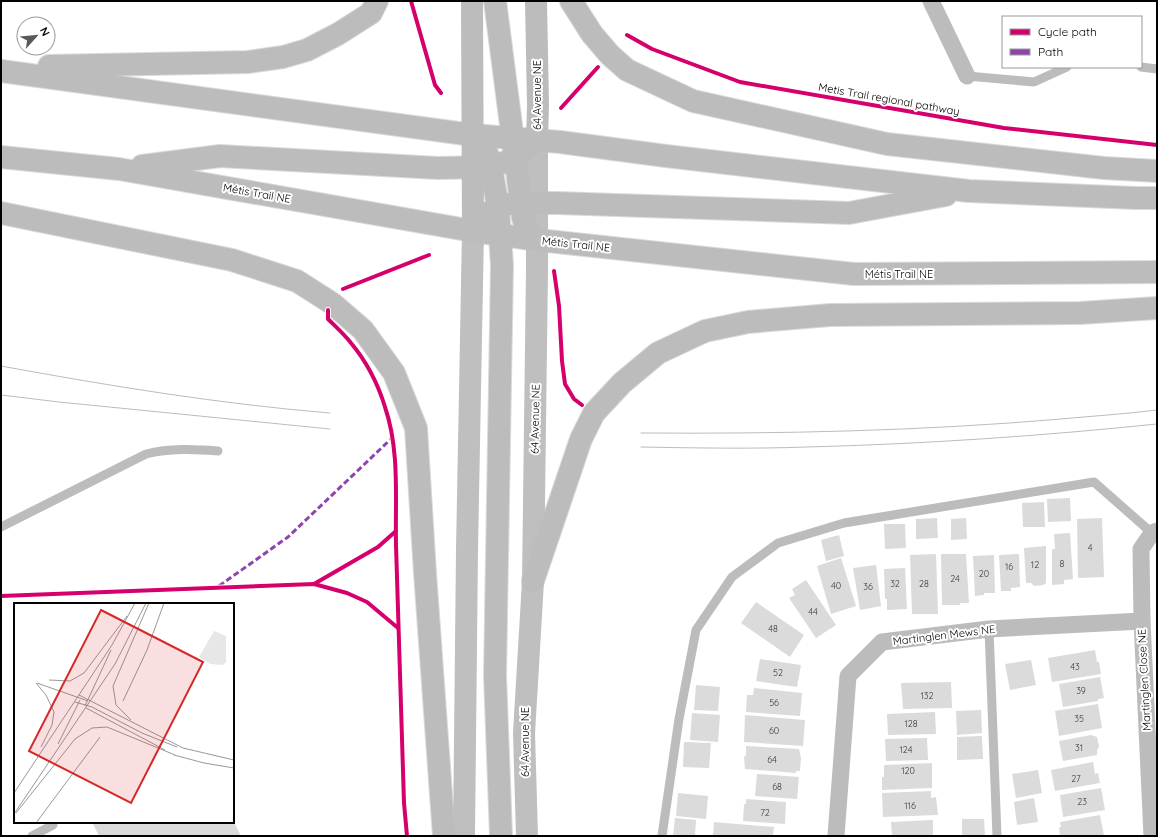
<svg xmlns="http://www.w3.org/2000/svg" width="1158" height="837" viewBox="0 0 1158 837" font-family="Quicksand,sans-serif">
  <rect width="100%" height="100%" fill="#fff"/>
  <g fill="#dbdbdb">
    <path d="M 1070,498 L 1071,521 L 1048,522 L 1047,499 Z"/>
    <path d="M 1044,502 L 1045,527 L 1023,527 L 1022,503 Z"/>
    <path d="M 937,518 L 938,538 L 916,539 L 916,519 Z"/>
    <path d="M 966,518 L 967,539 L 951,540 L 951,519 Z"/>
    <path d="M 1102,518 L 1104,577 L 1078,578 L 1077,519 Z"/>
    <path d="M 884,524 L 905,524 L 906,548 L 885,549 Z"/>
    <path d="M 1070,533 L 1073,579 L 1064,580 L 1064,584 L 1052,585 L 1052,549 L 1055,549 L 1054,534 Z"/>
    <path d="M 839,535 L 844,556 L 826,561 L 821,540 Z"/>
    <path d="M 1046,546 L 1046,583 L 1043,585 L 1034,586 L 1031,583 L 1026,583 L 1024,548 Z"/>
    <path d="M 936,554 L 938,614 L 912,614 L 910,555 Z"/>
    <path d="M 941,554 L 966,554 L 969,603 L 960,603 L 960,605 L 942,605 Z"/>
    <path d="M 1019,554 L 1020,587 L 1011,588 L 1011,591 L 1001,591 L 999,555 Z"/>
    <path d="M 994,555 L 995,593 L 984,593 L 984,595 L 975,596 L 973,556 Z"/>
    <path d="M 841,558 L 856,606 L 831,614 L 817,566 Z"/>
    <path d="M 876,565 L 881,606 L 860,610 L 853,568 Z"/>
    <path d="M 905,568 L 907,609 L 887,610 L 887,599 L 885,599 L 884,569 Z"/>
    <path d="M 806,580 L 836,625 L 816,638 L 789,598 L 795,595 L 792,589 Z"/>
    <path d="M 756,602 L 804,635 L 790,657 L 741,623 Z"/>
    <path d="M 1095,650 L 1097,662 L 1099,662 L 1101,674 L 1052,682 L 1048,658 Z"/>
    <path d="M 760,659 L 801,665 L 797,687 L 756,681 Z"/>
    <path d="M 1031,660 L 1036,685 L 1010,690 L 1005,664 Z"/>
    <path d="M 1100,677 L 1104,698 L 1098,699 L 1098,701 L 1063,707 L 1059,684 Z"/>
    <path d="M 951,682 L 952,708 L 903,709 L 901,683 Z"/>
    <path d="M 696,685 L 720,687 L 718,711 L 694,710 Z"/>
    <path d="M 754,688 L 802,693 L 800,716 L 746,712 L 747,695 L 753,695 Z"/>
    <path d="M 1098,704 L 1102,728 L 1059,736 L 1055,711 Z"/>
    <path d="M 981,710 L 982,733 L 957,735 L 956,711 Z"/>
    <path d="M 935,712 L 936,734 L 888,735 L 887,714 Z"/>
    <path d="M 692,713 L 720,715 L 718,742 L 690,740 Z"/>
    <path d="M 745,715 L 805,720 L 803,746 L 744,742 Z"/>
    <path d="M 1091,735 L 1097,737 L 1099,747 L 1097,750 L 1097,755 L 1063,761 L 1059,741 Z"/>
    <path d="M 982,736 L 983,759 L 957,760 L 957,737 Z"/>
    <path d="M 927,738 L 928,760 L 886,761 L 885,739 Z"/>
    <path d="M 684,742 L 711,743 L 709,768 L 683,767 Z"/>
    <path d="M 746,746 L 799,749 L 801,758 L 800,771 L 796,771 L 796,773 L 745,769 L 744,757 L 746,755 Z"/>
    <path d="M 1093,762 L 1095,774 L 1098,773 L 1100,783 L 1055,791 L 1051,770 Z"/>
    <path d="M 932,763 L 932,788 L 882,790 L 882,777 L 884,777 L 884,765 Z"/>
    <path d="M 1038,770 L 1042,793 L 1016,798 L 1012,774 Z"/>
    <path d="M 757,774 L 799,777 L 797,799 L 755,796 Z"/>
    <path d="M 1101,788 L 1105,810 L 1063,817 L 1060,795 Z"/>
    <path d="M 931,791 L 931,798 L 936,797 L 938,815 L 883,817 L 882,793 Z"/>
    <path d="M 678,793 L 708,796 L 706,819 L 676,816 Z"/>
    <path d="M 1034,798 L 1038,822 L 1017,825 L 1014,802 Z"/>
    <path d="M 746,799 L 786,802 L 785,824 L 743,821 L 744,804 L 746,804 Z"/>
    <path d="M 1100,815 L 1104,836 L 1060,836 L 1059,827 L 1061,827 L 1060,822 Z"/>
    <path d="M 675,818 L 696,820 L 695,836 L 673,836 Z"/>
    <path d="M 962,819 L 984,819 L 985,836 L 962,836 Z"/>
    <path d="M 933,820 L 933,836 L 892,836 L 891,822 Z"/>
    <path d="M 92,822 L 234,822 L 241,836 L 99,836 Z"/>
    <path d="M 714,822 L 774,827 L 773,836 L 713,836 Z"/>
  </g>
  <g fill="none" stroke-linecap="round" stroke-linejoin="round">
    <g stroke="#dbdbdb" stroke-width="24">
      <g id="primary">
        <path d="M 495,1 L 523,218 L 528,231 L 538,240"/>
        <path d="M 571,1 L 592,34 L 610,55 L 627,70 L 693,101 L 887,144 L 1104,168 L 1157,171"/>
        <path d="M 49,66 L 248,62 L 283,57 L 307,50 L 338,34 L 371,13 L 377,1"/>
        <path d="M 1,71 L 473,135 L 560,142 L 666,156 L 969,191 L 1136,198 L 1157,198"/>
        <path d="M 473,135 L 487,153 L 491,167 L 498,207 L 502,265 L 495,675 L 501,836"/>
        <path d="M 1,157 L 119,169 L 473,231 L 538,240 L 854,274 L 1157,272"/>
        <path d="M 142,166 L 220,156 L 438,168 L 491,167 L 516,158 L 537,140"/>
        <path d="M 1,213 L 232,260 L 297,281 L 333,304 L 363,330 L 394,373 L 416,428 L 425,573 L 444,836"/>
        <path d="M 486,215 C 505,198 533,203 557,203 L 849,213 L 946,195"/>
        <path d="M 533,581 L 581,439 L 594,413 L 622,383 L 658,353 L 705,331 L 748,322 L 830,315 L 1080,313 L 1157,308"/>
      </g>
    </g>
    <g stroke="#bcbcbc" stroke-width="9">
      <path d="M 1141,67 L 1157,69"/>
      <path d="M 967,76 L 1034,82 L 1067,67"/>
      <path d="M 1,527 L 146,454 C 170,448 194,449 218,451"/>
      <path d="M 989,629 L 997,836"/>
      <path d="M 32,836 L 53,825"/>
      <path d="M 662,836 L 679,719 L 696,630 L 732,577 L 778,543 L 844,523 L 1094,482 L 1152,533"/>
    </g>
    <g stroke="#bcbcbc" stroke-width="17">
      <path d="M 931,1 L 967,76"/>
      <path d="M 836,836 L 848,676 L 882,642 L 989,629 L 1142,621"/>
      <path d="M 1152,836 L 1142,621 L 1141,549 L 1152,533 L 1157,531"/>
    </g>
    <g stroke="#bcbcbc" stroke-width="22">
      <path d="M 472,1 L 473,231"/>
      <path d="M 536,1 L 538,105 L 537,140"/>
    </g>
    <g stroke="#bfbfbf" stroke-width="22">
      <path d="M 464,836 L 467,550 L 473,231"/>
      <path d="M 527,836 L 524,733 L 533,581 L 537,269 L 537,140"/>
    </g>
    <use href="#primary" stroke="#bcbcbc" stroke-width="22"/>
    <g stroke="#bcbcbc" stroke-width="1">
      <path d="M 1,366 C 110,386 220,404 330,413"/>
      <path d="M 1,395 L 59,402 L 330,429"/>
      <path d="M 641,433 C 781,434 921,431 1061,419 C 1093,416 1125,414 1157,410"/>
      <path d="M 641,447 C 696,448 752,449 807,447 C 924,444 1041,436 1157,424"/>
    </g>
    <path stroke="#8e44ad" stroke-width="3" stroke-dasharray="6 3" stroke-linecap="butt" d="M 219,586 L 288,537 L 393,437"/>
    <g stroke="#fff" stroke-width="6">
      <g id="cycleway">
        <path d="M 411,1 L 435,85 L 441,93"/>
        <path d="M 627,35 L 652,49 L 740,82 L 1004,128 L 1157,145"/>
        <path d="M 561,108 L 598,67"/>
        <path d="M 554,271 L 559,306 L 562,361 L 565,384 L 574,399 L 582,405"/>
        <path d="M 343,289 L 429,255"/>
        <path d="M 328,310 L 328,319 C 336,327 344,334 351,343 C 366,361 378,384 385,407 C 400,451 395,499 396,545 C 399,631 401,717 404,803 L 407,836"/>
        <path d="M 314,584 L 378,547 L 396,531"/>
        <path d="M 1,596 L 314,584 L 347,593 L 367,602 L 398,628"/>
      </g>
    </g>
    <use href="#cycleway" stroke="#d6006c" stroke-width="4"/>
  </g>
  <g text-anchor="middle" stroke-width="4" stroke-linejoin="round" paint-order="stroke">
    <g font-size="9" fill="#373737">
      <text x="1090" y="551">4</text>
      <text x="1062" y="567">8</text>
      <text x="1035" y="568">12</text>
      <text x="1009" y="570">16</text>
      <text x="984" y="577">20</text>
      <text x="955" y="582">24</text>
      <text x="895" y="587">32</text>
      <text x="924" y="587">28</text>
      <text x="836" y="589">40</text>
      <text x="868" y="590">36</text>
      <text x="813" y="615">44</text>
      <text x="773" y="632">48</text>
      <text x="1075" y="670">43</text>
      <text x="778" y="676">52</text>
      <text x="1081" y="694">39</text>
      <text x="927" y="699">132</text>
      <text x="774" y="706">56</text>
      <text x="1079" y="722">35</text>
      <text x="911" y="727">128</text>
      <text x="774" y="734">60</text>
      <text x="1079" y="751">31</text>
      <text x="906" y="753">124</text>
      <text x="772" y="763">64</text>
      <text x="908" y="774">120</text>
      <text x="1076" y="782">27</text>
      <text x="777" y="790">68</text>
      <text x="1082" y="805">23</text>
      <text x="910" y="809">116</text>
      <text x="765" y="816">72</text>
    </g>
    <g font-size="11" fill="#000" stroke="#fff">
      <text transform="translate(537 95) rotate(-90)" y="4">64 Avenue NE</text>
      <text transform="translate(889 99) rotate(10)" y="4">Metis Trail regional pathway</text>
      <text transform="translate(257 193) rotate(10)" y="4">Métis Trail NE</text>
      <text transform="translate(576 244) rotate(6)" y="4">Métis Trail NE</text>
      <text x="899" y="278">Métis Trail NE</text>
      <text transform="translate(535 419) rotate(-89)" y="4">64 Avenue NE</text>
      <text transform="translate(944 635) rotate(-7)" y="4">Martinglen Mews NE</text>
      <text transform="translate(1144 680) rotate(-93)" y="4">Martinglen Close NE</text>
      <text transform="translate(525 742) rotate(-90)" y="4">64 Avenue NE</text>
    </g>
  </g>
  <g transform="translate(14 603)">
    <rect width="220" height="220" fill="#fff"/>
    <path d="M 200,28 L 212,33 L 212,59 L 209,62 L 196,61 L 185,54 Z" fill="#e7e7e7"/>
    <path fill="none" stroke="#999" stroke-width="1" d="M 35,77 L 56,78 L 70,70 L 113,13M 22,80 L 32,92 L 40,109 L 38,122 L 27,144M 23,80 L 74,98M 65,92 L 169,145 L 220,157M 109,98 L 133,47 L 150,0M 61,99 L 78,104 L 128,130 L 163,144M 71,103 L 97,47M 72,105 L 151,147M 117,117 L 102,102 L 99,83 L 135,0M 44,141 L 66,97M 160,152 L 190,160 L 220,165M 0,190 L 98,42 L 121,0M 2,210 L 61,136 L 78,125 L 93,124 L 161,152M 0,211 L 101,61 L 132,0M 22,220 L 86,134"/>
    <path fill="#d62828" fill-opacity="0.15" stroke="#d62828" stroke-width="2" d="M 87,7 L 189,59 L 117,200 L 15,148 Z"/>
    <rect width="220" height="220" fill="none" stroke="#000" stroke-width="2"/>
  </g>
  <rect width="1158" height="837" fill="none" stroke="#000000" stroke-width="4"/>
  <rect x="1002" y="16" width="140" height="52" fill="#ffffff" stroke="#999999"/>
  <rect x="1010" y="29" width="20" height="6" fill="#d6006c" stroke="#999999"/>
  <text x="1038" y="36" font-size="12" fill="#000000">Cycle path</text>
  <rect x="1010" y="49" width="20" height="6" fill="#8e44ad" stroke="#999999"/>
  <text x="1038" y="56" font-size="12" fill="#000000">Path</text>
  <g transform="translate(36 36) rotate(63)"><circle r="19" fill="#ffffff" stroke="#999999"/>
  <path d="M0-3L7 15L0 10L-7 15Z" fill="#595959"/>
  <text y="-6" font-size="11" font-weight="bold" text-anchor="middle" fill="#000000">N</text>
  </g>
</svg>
